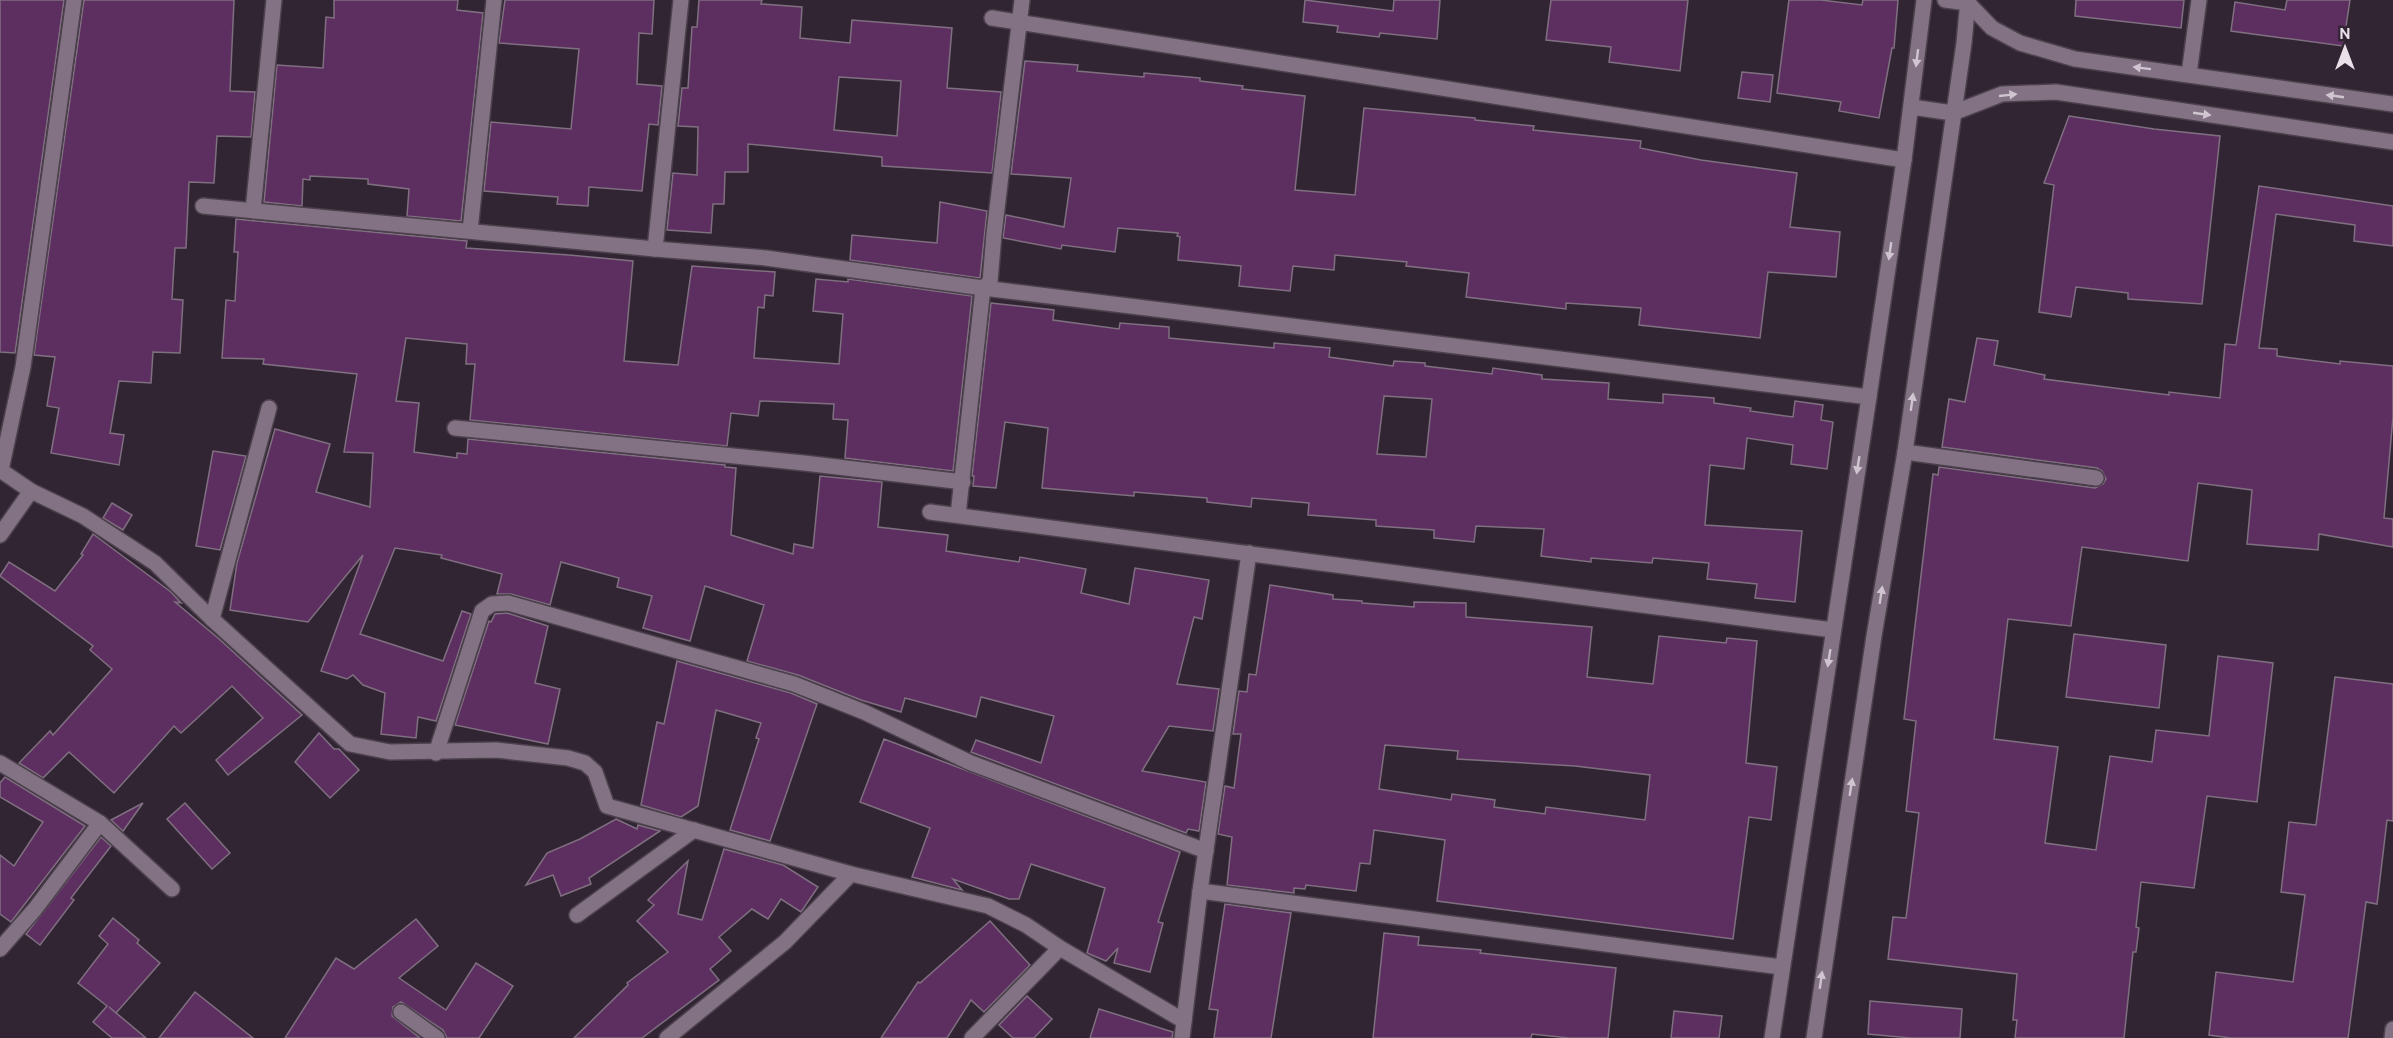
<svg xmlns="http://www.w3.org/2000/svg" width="2393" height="1038" viewBox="0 0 2393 1038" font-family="Cabin,sans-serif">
  <rect width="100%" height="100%" fill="#322533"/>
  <g fill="#5d2f60" stroke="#7f6f80" stroke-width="1.5" fill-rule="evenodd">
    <path d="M 0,0 L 64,0 L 15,353 L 0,352 Z"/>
    <path d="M 84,0 L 234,0 L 230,91 L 255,92 L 251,137 L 217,136 L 214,183 L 189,182 L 186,248 L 175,248 L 172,299 L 183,300 L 180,353 L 153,352 L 151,383 L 119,381 L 110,433 L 124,435 L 119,465 L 51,453 L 59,408 L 47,406 L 55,357 L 34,355 Z"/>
    <path d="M 334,0 L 458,0 L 457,10 L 483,13 L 461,221 L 407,216 L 409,189 L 368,184 L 368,179 L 310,176 L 310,180 L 303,179 L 302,206 L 264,202 L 277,65 L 323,68 L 326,17 L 334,18 Z"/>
    <path d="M 505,0 L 654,0 L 652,34 L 639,33 L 637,84 L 662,86 L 658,125 L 649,124 L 642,191 L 589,187 L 588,206 L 557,204 L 558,197 L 484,191 L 491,122 L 571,129 L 579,49 L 499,43 Z"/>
    <path d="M 699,0 L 762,0 L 761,4 L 802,7 L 800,38 L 850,43 L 852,20 L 952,28 L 947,88 L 1001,92 L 992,173 L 882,166 L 882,157 L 748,144 L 748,172 L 725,172 L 724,204 L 713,204 L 711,233 L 667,230 L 673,173 L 697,175 L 698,127 L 678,126 L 682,88 L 688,88 L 692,27 L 697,27 ZM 839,77 L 901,81 L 897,136 L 834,130 Z"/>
    <path d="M 1305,0 L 1393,11 L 1394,0 L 1440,0 L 1437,39 L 1380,33 L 1379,37 L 1337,32 L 1338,26 L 1303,22 Z"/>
    <path d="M 1551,0 L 1688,0 L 1680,71 L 1609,62 L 1611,47 L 1546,40 Z"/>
    <path d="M 1789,0 L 1821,0 L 1862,5 L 1863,0 L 1898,0 L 1894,48 L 1892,48 L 1879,118 L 1839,111 L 1841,102 L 1777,93 Z"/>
    <path d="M 2076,0 L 2184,0 L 2181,28 L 2075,16 Z"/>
    <path d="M 2287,0 L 2350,0 L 2343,46 L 2231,31 L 2235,2 L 2285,10 Z"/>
    <path d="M 1025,61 L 1078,65 L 1077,71 L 1144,77 L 1144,73 L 1200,78 L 1200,81 L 1243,86 L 1242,89 L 1305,96 L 1295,190 L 1355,195 L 1364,108 L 1475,118 L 1475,120 L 1534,126 L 1533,130 L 1641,141 L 1640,148 L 1701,160 L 1797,173 L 1790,227 L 1840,232 L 1836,277 L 1768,272 L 1760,338 L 1639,325 L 1641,308 L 1566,303 L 1566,309 L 1466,297 L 1469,273 L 1406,266 L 1407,262 L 1335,255 L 1334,270 L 1293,266 L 1290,291 L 1239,286 L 1241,266 L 1178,260 L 1180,237 L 1177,236 L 1178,233 L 1118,228 L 1115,252 L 1062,245 L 1061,249 L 1003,238 L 1006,215 L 1064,227 L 1071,178 L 1011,174 Z"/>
    <path d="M 1742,72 L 1773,75 L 1770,102 L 1738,98 Z"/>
    <path d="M 2069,116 L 2154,129 L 2220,136 L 2202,304 L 2128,299 L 2128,293 L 2076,287 L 2071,317 L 2039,312 L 2054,185 L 2044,183 Z"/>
    <path d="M 2259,186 L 2393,206 L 2393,246 L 2354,241 L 2355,225 L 2276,214 L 2259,348 L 2277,349 L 2277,356 L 2340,364 L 2340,361 L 2393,366 L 2393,417 L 2384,518 L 2393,519 L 2393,547 L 2319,534 L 2318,550 L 2247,544 L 2252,490 L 2198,483 L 2188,561 L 2082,547 L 2071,626 L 2008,619 L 1994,739 L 2058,747 L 2045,843 L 2096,850 L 2110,756 L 2152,762 L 2156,730 L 2209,736 L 2218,656 L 2273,663 L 2257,802 L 2207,796 L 2194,888 L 2141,882 L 2136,927 L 2139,928 L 2136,952 L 2133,952 L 2124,1038 L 2015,1038 L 2017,1020 L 2013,1020 L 2017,974 L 1888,959 L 1893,917 L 1906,918 L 1919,813 L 1906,811 L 1916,721 L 1904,719 L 1933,474 L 1938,475 L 1939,467 L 2095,488 L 2103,484 L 2106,479 L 2102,471 L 2097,468 L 1942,447 L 1949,399 L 1965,402 L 1977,338 L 1998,341 L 1994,365 L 2045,375 L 2044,379 L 2169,395 L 2169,392 L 2220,398 L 2225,344 L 2236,345 Z"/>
    <path d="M 940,202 L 987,211 L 980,278 L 850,260 L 852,235 L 937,243 Z"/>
    <path d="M 236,219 L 467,241 L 466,248 L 569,255 L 633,261 L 624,361 L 678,365 L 692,266 L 775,272 L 773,296 L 765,295 L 764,308 L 758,307 L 754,358 L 839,364 L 843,314 L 813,311 L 816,279 L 848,282 L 848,279 L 972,296 L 953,471 L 845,458 L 848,420 L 833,419 L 834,404 L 760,401 L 758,416 L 731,413 L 727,446 L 470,420 L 475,364 L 466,364 L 467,344 L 406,338 L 396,401 L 419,403 L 414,452 L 457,458 L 457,453 L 467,454 L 468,439 L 725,465 L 725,467 L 736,468 L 731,535 L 793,554 L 794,544 L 813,548 L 820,476 L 882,482 L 878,527 L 948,535 L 946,551 L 1019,562 L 1020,557 L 1086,569 L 1081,593 L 1129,604 L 1135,568 L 1209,580 L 1202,619 L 1194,617 L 1177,684 L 1219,689 L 1213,731 L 1169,726 L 1142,771 L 1206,782 L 1199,831 L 1188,829 L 1186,833 L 971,752 L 976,740 L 1041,763 L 1054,716 L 981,697 L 976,717 L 905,698 L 901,712 L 861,700 L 798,675 L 747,661 L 764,605 L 705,586 L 690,641 L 643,628 L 652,596 L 617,587 L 619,578 L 561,562 L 550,605 L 511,594 L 497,594 L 502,574 L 441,558 L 442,555 L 395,548 L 360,634 L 443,661 L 462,611 L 471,614 L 436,721 L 418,717 L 416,738 L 381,734 L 385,693 L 363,685 L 353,675 L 347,679 L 321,671 L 363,555 L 308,622 L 230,610 L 237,563 L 275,429 L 330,444 L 316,492 L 370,507 L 373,453 L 344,452 L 357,374 L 263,364 L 264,359 L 222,358 L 226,300 L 235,301 L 238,252 L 234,252 Z"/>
    <path d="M 991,303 L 1054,310 L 1053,320 L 1119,329 L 1120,323 L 1169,327 L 1169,338 L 1274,348 L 1274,343 L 1330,348 L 1329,357 L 1393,366 L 1394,361 L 1425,363 L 1425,366 L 1492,374 L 1493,368 L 1542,375 L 1542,379 L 1609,383 L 1608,399 L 1663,403 L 1663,394 L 1714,398 L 1714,403 L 1751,408 L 1750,411 L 1793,417 L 1795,401 L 1823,405 L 1821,420 L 1833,422 L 1827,469 L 1791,464 L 1793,445 L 1747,438 L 1744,469 L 1710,465 L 1705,525 L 1802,531 L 1795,602 L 1755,598 L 1757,584 L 1707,579 L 1709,563 L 1653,558 L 1652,563 L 1591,558 L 1591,562 L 1541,556 L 1544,529 L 1476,526 L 1474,542 L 1434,538 L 1434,530 L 1376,526 L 1376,520 L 1308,515 L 1309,503 L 1252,498 L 1251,507 L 1207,502 L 1207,498 L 1134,492 L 1134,496 L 1042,488 L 1048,428 L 1005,422 L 996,488 L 973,486 L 974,476 L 972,476 ZM 1384,396 L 1432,399 L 1426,457 L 1377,454 Z"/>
    <path d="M 213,451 L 246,456 L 220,550 L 196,546 Z"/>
    <path d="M 112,503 L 132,515 L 123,530 L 103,518 Z"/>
    <path d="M 93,534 L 171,592 L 181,603 L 175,602 L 218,638 L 302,715 L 228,775 L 216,760 L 263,718 L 232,686 L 181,733 L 174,726 L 114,793 L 69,752 L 43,778 L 19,763 L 50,731 L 53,735 L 112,669 L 90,650 L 93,646 L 0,576 L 9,562 L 55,591 L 83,555 L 81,554 Z"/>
    <path d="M 1270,585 L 1333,595 L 1333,599 L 1362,601 L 1362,603 L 1414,607 L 1414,602 L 1466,603 L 1466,617 L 1592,627 L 1587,677 L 1653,684 L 1659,636 L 1726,643 L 1727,638 L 1757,641 L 1746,763 L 1777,767 L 1771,820 L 1749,817 L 1733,939 L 1437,901 L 1445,840 L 1374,830 L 1370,864 L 1360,863 L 1356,891 L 1306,885 L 1305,889 L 1294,888 L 1294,893 L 1227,885 L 1232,837 L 1218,834 L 1225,786 L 1234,788 L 1241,734 L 1233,734 L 1239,691 L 1247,692 L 1249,674 L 1256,675 ZM 1385,745 L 1458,751 L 1457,759 L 1575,766 L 1650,775 L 1645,820 L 1546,807 L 1545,814 L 1494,807 L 1495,800 L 1452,794 L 1451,800 L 1379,789 Z"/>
    <path d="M 507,613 L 548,626 L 535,683 L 560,689 L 548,744 L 455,725 L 489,621 L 491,622 L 495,614 Z"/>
    <path d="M 2074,634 L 2166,645 L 2159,708 L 2066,697 Z"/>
    <path d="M 677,661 L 791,693 L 817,704 L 770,841 L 730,830 L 759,739 L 756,738 L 761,723 L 716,710 L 698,806 L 681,817 L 641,805 L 657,722 L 664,724 Z"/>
    <path d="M 2335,677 L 2393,684 L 2393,821 L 2387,820 L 2377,904 L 2366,902 L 2348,1038 L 2231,1038 L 2209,1035 L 2216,972 L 2293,982 L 2305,895 L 2281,892 L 2289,822 L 2316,825 Z"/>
    <path d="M 319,733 L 334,749 L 339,749 L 359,770 L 330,798 L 295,762 Z"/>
    <path d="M 884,739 L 1180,852 L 1158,922 L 1163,923 L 1150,972 L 1114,963 L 1118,948 L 1106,961 L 1087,953 L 1105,888 L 1031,864 L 1019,899 L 1009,899 L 953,879 L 962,890 L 912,877 L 930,828 L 860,802 Z"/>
    <path d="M 5,777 L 85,826 L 11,922 L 0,914 L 0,855 L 14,866 L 43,822 L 0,797 L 0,783 Z"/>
    <path d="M 143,803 L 123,831 L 111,820 Z"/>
    <path d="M 185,803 L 230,853 L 212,869 L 167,819 Z"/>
    <path d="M 616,819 L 637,829 L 638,825 L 660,831 L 589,878 L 591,884 L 561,896 L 553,875 L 526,885 L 547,853 L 580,839 Z"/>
    <path d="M 101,837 L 111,846 L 71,898 L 74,900 L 40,945 L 26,934 Z"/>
    <path d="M 724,849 L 783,865 L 818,887 L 801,912 L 781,899 L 768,919 L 752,909 L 719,937 L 731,951 L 710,969 L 719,980 L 642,1038 L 574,1038 L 628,985 L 627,983 L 668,952 L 637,921 L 654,905 L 648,900 L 688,861 L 678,914 L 702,920 Z"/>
    <path d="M 1225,904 L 1291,913 L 1271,1038 L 1214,1038 L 1218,1010 L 1209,1009 Z"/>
    <path d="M 113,918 L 139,940 L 137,943 L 160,963 L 116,1013 L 109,1007 L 146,1038 L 112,1038 L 93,1022 L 107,1006 L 78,983 L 108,944 L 99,936 Z"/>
    <path d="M 416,919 L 438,946 L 399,978 L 446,1010 L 476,963 L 513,986 L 479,1038 L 447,1038 L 443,1030 L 401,1002 L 393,1007 L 392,1016 L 420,1038 L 285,1038 L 336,958 L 354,969 Z"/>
    <path d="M 990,921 L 1030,965 L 984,1012 L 971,1000 L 947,1038 L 881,1038 L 918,982 L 920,983 Z"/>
    <path d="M 1384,933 L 1419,937 L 1418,945 L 1481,950 L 1480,953 L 1616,968 L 1608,1038 L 1569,1038 L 1532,1034 L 1531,1038 L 1373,1038 Z"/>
    <path d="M 195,992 L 253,1038 L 159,1038 Z"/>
    <path d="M 1027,996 L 1052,1019 L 1034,1038 L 1013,1038 L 999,1025 Z"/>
    <path d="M 1870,1001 L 1962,1009 L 1960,1038 L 1910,1038 L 1868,1034 Z"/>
    <path d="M 1099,1009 L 1173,1032 L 1172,1038 L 1090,1038 Z"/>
    <path d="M 1674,1011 L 1722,1016 L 1719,1038 L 1671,1038 Z"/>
  </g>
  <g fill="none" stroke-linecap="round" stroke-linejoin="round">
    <g stroke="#4c404c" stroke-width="18">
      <g id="minor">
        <path d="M 992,18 L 1904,160"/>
        <path d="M 2189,74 L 2199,0"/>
        <path d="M 203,206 L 655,249 L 766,258 L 983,288 L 1869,397"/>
        <path d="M 253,211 L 274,0"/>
        <path d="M 470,231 L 494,0"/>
        <path d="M 655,249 L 681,0"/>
        <path d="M 455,428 L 804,463 L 963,482"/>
        <path d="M 1905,452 L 2096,478"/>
        <path d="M 0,470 L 31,491 L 83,516 L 155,563 L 212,619 L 350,744 L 390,752 L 496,750 L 568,758 L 585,763 L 595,772 L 607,806 L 851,874 L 988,906 L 1026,925 L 1060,948 L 1184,1021"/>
        <path d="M 1,470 L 23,367 L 74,0"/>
        <path d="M 930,512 L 1833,630"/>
        <path d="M 958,515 L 983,288 L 990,282 L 994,234 L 1022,0"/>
        <path d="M 0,535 L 31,491"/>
        <path d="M 212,619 L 269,408"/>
        <path d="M 436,753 L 482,611 L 492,604 L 508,603 L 794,684 L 864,712 L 971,763 L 1206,851"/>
        <path d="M 0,763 L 100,823 L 172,889"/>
        <path d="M 1200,891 L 1781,967"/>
        <path d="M 577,915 L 694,830"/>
        <path d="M 0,949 L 35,909 L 100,823"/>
        <path d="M 401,1012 L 437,1038"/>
        <path d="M 667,1038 L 785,942 L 851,874"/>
        <path d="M 972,1038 L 1060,948"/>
        <path d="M 1182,1038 L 1200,891 L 1249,553"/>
        <path d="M 2392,1038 L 2393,1029"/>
      </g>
    </g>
    <g stroke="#4c404c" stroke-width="18">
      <g id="tertiary">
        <path d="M 1945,0 L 1968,3 L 1992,28 L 2020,43 L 2075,59 L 2393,104"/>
        <path d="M 1911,107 L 1953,113 L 2002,94 L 2056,92 L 2393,142"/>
        <path d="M 1772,1038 L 1869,397 L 1904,160 L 1924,0"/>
        <path d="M 1814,1038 L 1874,636 L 1905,452 L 1964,43 L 1968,0"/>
      </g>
    </g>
    <use href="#minor" stroke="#827283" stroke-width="15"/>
    <use href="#tertiary" stroke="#827283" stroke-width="15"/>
  </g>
  <defs><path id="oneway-solid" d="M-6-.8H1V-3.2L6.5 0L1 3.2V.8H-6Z" transform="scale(1.5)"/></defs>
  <g fill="#cfc4d0">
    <use href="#oneway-solid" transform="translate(1917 58) rotate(97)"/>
    <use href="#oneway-solid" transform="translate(2142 68) rotate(-173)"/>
    <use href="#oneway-solid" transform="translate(2008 95) rotate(-6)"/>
    <use href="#oneway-solid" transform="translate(2335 96) rotate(-172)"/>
    <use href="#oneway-solid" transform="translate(2202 114) rotate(8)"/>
    <use href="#oneway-solid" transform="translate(1890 251) rotate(98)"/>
    <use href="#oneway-solid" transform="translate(1912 402) rotate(-82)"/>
    <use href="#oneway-solid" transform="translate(1858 465) rotate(99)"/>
    <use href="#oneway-solid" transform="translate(1881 595) rotate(-81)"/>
    <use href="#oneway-solid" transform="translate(1829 658) rotate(99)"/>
    <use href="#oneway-solid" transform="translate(1851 787) rotate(-81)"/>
    <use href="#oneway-solid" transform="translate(1821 980) rotate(-82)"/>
  </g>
  <g transform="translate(2345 48)" stroke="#322533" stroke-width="4.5" paint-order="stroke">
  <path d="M0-4.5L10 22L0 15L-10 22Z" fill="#e9e0e9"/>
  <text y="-9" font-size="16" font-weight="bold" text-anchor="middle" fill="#e9e0e9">N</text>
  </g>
</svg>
